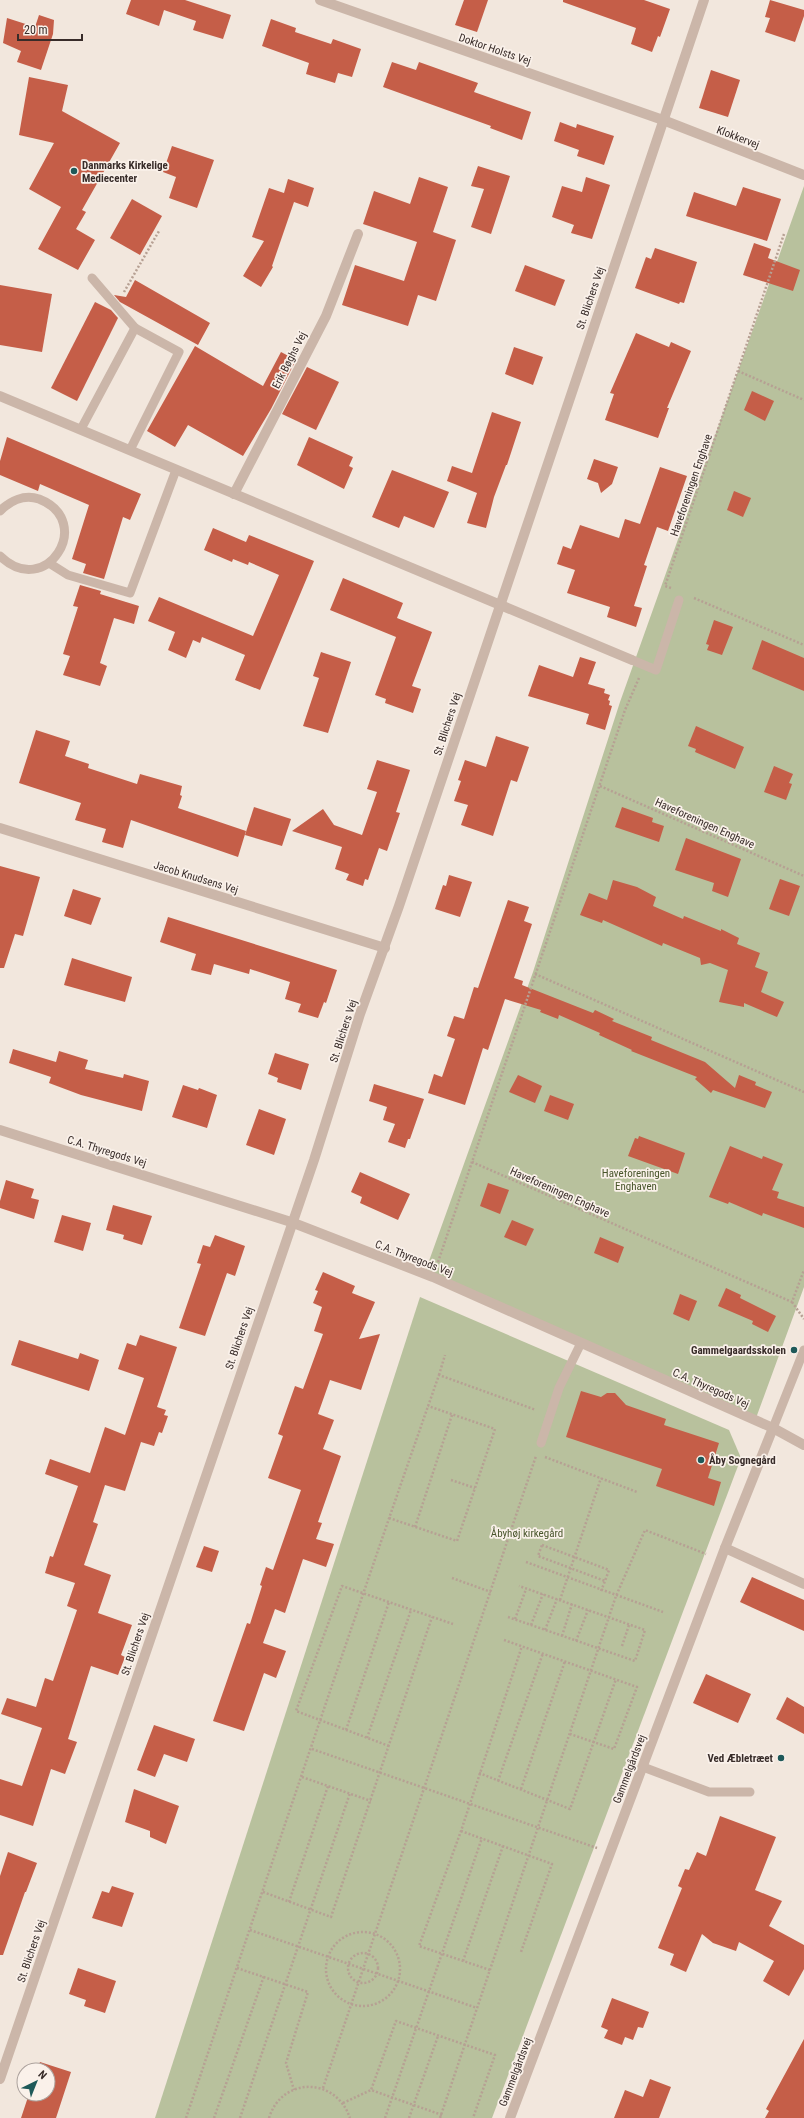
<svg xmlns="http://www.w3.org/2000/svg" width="804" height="2118" viewBox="0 0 804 2118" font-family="'Roboto Condensed',sans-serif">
  <rect width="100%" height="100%" fill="#f2e7dd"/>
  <g fill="#b8c19d">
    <path d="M 804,186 L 804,1287 L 756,1418 L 425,1272 L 533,972 L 620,702 Z"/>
    <path d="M 420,1297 L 729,1430 L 741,1458 L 492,2118 L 155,2118 Z"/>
  </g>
  <g fill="#c55e48">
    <path d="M 131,0 L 185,0 L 231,15 L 223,39 L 193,30 L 196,21 L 164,10 L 159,26 L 126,14 Z"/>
    <path d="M 464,0 L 488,0 L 477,32 L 455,25 Z"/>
    <path d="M 563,0 L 644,0 L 670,9 L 660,37 L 658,36 L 652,52 L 631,44 L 636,28 L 563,2 Z"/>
    <path d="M 770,0 L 804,10 L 804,16 L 795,42 L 765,32 L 770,18 L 765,17 Z"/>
    <path d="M 39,15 L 54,20 L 53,34 L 41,70 L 17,62 L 21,51 L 3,43 L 7,18 L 35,27 Z"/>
    <path d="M 271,19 L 296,28 L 295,32 L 331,44 L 333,39 L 361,49 L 352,77 L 338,73 L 335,83 L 306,74 L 309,63 L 262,46 Z"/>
    <path d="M 392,62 L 416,70 L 419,62 L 478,83 L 474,92 L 531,112 L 522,140 L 490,128 L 491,126 L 383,87 Z"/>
    <path d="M 711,70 L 740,80 L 728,117 L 699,108 Z"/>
    <path d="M 29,77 L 68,85 L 62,111 L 120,143 L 82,210 L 86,212 L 76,229 L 95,240 L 78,270 L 38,249 L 61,207 L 29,189 L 54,143 L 19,135 Z"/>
    <path d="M 560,122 L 576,128 L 577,124 L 614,136 L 604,165 L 577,156 L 579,150 L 554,141 Z"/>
    <path d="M 172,146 L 214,160 L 197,208 L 169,198 L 176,177 L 163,172 Z"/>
    <path d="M 478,166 L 510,176 L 491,234 L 471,227 L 484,189 L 471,186 Z"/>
    <path d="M 419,177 L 448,187 L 433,232 L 456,240 L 436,301 L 418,295 L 408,326 L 342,305 L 355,265 L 404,281 L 417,242 L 363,224 L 374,191 L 410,204 Z"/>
    <path d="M 586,177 L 610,185 L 592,239 L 571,233 L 574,225 L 552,217 L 562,186 L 582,192 Z"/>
    <path d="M 288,179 L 314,188 L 308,207 L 294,202 L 272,266 L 273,267 L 261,287 L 243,276 L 264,241 L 252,237 L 269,188 L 284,193 Z"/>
    <path d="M 743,187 L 781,199 L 767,241 L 686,216 L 694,192 L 736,206 Z"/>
    <path d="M 132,199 L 162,216 L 140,255 L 110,238 Z"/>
    <path d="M 754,243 L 771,249 L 768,258 L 800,270 L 793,291 L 743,275 Z"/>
    <path d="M 655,248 L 697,262 L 684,303 L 680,302 L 679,304 L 635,288 L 646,257 L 651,259 Z"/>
    <path d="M 525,265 L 565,280 L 555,306 L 515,291 Z"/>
    <path d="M 135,280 L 210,323 L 198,345 L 120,302 L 114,295 L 126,297 Z"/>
    <path d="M 0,285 L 52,294 L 42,352 L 0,345 Z"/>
    <path d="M 95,302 L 111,310 L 118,318 L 77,401 L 51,388 Z"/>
    <path d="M 636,333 L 669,347 L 671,342 L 691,351 L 667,408 L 669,408 L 658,438 L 605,420 L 614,394 L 610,393 Z"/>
    <path d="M 195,346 L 263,386 L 281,352 L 296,360 L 271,409 L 243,456 L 188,425 L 175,447 L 147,431 Z"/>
    <path d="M 514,347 L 543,357 L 533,385 L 505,374 Z"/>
    <path d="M 307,367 L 339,382 L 316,430 L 282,414 Z"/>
    <path d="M 752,391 L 774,401 L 765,421 L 744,410 Z"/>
    <path d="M 492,412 L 521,422 L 507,465 L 506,465 L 494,497 L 486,528 L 467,523 L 477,493 L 447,481 L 452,466 L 472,473 Z"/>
    <path d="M 7,437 L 141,494 L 130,520 L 123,517 L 104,579 L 83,573 L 86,564 L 72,559 L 89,505 L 40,484 L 38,491 L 0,475 L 0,461 Z"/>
    <path d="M 309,437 L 353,457 L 349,466 L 353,468 L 344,489 L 297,465 Z"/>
    <path d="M 594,459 L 618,467 L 612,484 L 601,493 L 598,483 L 587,479 Z"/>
    <path d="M 660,467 L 687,476 L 668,531 L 657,527 L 644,565 L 647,566 L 634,606 L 642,608 L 636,627 L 607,617 L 610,607 L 567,593 L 575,570 L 557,564 L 563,546 L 571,549 L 580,525 L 619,538 L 625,519 L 640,524 Z"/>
    <path d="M 392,470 L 449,492 L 434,528 L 404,516 L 399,528 L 372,517 Z"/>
    <path d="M 734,491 L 751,498 L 743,517 L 727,510 Z"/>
    <path d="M 213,528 L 246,542 L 249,535 L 314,561 L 260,690 L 235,680 L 245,655 L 202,637 L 200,643 L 193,640 L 186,658 L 168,650 L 175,632 L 148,621 L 159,597 L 253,636 L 279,575 L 249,562 L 248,565 L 233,559 L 232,562 L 204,550 Z"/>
    <path d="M 343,578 L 403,603 L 397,618 L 432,632 L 412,686 L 421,689 L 413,713 L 385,703 L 386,699 L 375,695 L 396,637 L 330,610 Z"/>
    <path d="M 80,585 L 101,591 L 100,594 L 139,606 L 134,624 L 114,618 L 100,663 L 107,666 L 100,686 L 63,675 L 70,656 L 63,654 L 78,607 L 73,606 Z"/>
    <path d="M 714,620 L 733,627 L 722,655 L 707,650 L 709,645 L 706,644 Z"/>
    <path d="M 762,640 L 804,658 L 804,691 L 752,669 Z"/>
    <path d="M 321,652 L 351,662 L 328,733 L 303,726 L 319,678 L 313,676 Z"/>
    <path d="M 580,657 L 596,662 L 588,684 L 605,689 L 604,693 L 610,695 L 608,700 L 610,701 L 609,705 L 612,706 L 605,730 L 586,724 L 589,714 L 528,696 L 539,665 L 573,677 Z"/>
    <path d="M 696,726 L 744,747 L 735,769 L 695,752 L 696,749 L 688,746 Z"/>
    <path d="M 36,730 L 70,741 L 65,756 L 89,764 L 88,768 L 137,784 L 140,774 L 182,786 L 180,795 L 182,796 L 178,808 L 246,831 L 238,857 L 131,820 L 123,848 L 102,842 L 106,829 L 75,820 L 81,803 L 19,783 Z"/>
    <path d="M 496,736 L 529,747 L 517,782 L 511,780 L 493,836 L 461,825 L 468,805 L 454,801 L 461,781 L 458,780 L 465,760 L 486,767 Z"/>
    <path d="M 377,760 L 410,770 L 396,812 L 400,813 L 387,851 L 379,848 L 368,880 L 365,879 L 363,886 L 346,880 L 349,874 L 335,869 L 342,847 L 292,831 L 323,809 L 334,825 L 362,835 L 377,792 L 367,789 Z"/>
    <path d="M 774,766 L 793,774 L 789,783 L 792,784 L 786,800 L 764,792 Z"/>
    <path d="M 254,807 L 291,819 L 282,846 L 245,835 Z"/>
    <path d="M 622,807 L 653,818 L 652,822 L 664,826 L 659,842 L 615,827 Z"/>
    <path d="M 686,838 L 741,859 L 728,897 L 712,891 L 714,883 L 675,870 Z"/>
    <path d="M 0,866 L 40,877 L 23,936 L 15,934 L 4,968 L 0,968 Z"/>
    <path d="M 449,875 L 472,882 L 460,917 L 435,909 L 443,885 L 446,886 Z"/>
    <path d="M 780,879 L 800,886 L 789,916 L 769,909 Z"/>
    <path d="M 613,880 L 637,887 L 656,897 L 653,906 L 683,919 L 684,916 L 721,931 L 721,929 L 739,938 L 737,944 L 760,953 L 755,967 L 768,972 L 761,992 L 784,1002 L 777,1017 L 744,1003 L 744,1007 L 719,1002 L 728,970 L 710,963 L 701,965 L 700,958 L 663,943 L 662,946 L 603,920 L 602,923 L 580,915 L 589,893 L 607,900 Z"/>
    <path d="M 73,889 L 101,898 L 91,925 L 64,916 Z"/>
    <path d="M 508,900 L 529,907 L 524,921 L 532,924 L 514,978 L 523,981 L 522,985 L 593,1013 L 595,1010 L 614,1019 L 612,1021 L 652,1037 L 651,1040 L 705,1062 L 735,1088 L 739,1075 L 756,1082 L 755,1085 L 772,1092 L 765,1108 L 713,1090 L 711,1093 L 695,1079 L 697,1077 L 631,1051 L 632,1050 L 599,1035 L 600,1033 L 559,1015 L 558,1019 L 540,1012 L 541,1010 L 505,999 L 488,1050 L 483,1048 L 465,1105 L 428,1093 L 434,1074 L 442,1077 L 455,1039 L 447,1036 L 454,1016 L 464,1019 L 474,987 L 478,988 Z"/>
    <path d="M 168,917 L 337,970 L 326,1003 L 324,1002 L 318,1018 L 298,1012 L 301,1004 L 285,999 L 290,982 L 250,969 L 249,974 L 214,964 L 211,975 L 191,970 L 196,954 L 160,942 Z"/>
    <path d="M 72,958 L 132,977 L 125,1002 L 64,985 Z"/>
    <path d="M 13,1049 L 56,1062 L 59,1051 L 88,1060 L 85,1069 L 123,1078 L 124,1074 L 149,1081 L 142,1111 L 81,1095 L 49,1083 L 51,1077 L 9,1063 Z"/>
    <path d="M 275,1053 L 309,1064 L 301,1090 L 277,1082 L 278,1078 L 268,1074 Z"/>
    <path d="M 518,1075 L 542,1086 L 535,1103 L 509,1092 Z"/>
    <path d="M 374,1084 L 424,1099 L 410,1139 L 408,1139 L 405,1148 L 388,1142 L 395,1124 L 383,1120 L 387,1107 L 369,1101 Z"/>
    <path d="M 183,1085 L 198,1090 L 199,1088 L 217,1095 L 207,1128 L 172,1117 Z"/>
    <path d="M 550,1095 L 574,1104 L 568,1120 L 544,1111 Z"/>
    <path d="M 259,1109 L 286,1119 L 274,1155 L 246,1145 Z"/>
    <path d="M 639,1136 L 685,1153 L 678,1174 L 628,1156 L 635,1138 L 638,1139 Z"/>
    <path d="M 730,1146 L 762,1159 L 763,1156 L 783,1164 L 772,1190 L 779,1192 L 777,1198 L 804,1207 L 804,1228 L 763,1213 L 762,1216 L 729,1202 L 728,1204 L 709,1197 Z"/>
    <path d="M 360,1172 L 410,1194 L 398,1220 L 360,1203 L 362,1197 L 351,1192 Z"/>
    <path d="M 6,1180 L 34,1189 L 31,1198 L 39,1200 L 34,1219 L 0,1208 L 0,1201 Z"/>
    <path d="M 488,1183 L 509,1190 L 500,1214 L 480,1206 Z"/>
    <path d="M 113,1205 L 152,1216 L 142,1245 L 123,1239 L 124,1235 L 106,1230 Z"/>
    <path d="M 62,1215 L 91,1223 L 83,1251 L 54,1242 Z"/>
    <path d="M 512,1220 L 534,1229 L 526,1246 L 504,1237 Z"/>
    <path d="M 215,1235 L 245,1246 L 235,1276 L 227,1273 L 205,1336 L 179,1328 L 201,1264 L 197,1263 L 203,1245 L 210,1247 Z"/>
    <path d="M 600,1237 L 624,1247 L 618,1263 L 594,1253 Z"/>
    <path d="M 323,1272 L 355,1286 L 352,1293 L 375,1302 L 359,1339 L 380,1334 L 361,1390 L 330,1380 L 318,1414 L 334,1420 L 323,1449 L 341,1456 L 318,1522 L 322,1523 L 316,1539 L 334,1544 L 326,1567 L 303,1559 L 285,1613 L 275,1609 L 263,1643 L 286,1651 L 276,1678 L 264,1673 L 244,1731 L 213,1721 L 247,1623 L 250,1624 L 262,1586 L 260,1585 L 266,1567 L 273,1570 L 301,1490 L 268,1478 L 283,1436 L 278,1434 L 295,1386 L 303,1389 L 323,1334 L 314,1331 L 322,1307 L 313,1303 L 318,1291 L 315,1290 Z"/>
    <path d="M 726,1288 L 741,1295 L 740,1298 L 776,1316 L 768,1332 L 752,1324 L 753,1321 L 718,1306 Z"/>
    <path d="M 680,1294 L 697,1301 L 689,1321 L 673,1314 Z"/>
    <path d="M 140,1335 L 177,1347 L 157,1407 L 166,1410 L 164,1415 L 168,1416 L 162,1433 L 159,1432 L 154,1446 L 141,1442 L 125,1491 L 105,1485 L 93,1522 L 98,1524 L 84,1565 L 111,1575 L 98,1613 L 132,1625 L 121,1655 L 125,1657 L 118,1675 L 91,1666 L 68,1739 L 77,1742 L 65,1774 L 51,1769 L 33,1826 L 0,1815 L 0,1779 L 22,1786 L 42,1728 L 1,1714 L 7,1698 L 36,1707 L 45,1678 L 53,1681 L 77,1610 L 67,1606 L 75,1583 L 45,1573 L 50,1556 L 53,1557 L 78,1486 L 45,1474 L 50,1459 L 90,1473 L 105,1427 L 125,1435 L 144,1378 L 118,1369 L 127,1343 L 136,1346 Z"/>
    <path d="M 19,1340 L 78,1359 L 80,1353 L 99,1360 L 89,1391 L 11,1365 Z"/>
    <path d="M 581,1391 L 601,1397 L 607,1393 L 615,1393 L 626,1405 L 666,1419 L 664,1425 L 719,1443 L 708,1478 L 721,1482 L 714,1506 L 656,1486 L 662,1469 L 566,1437 Z"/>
    <path d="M 204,1546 L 219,1551 L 212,1572 L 196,1567 Z"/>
    <path d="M 752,1577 L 804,1600 L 804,1631 L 740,1602 Z"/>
    <path d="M 706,1674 L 751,1694 L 738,1723 L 693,1703 Z"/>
    <path d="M 787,1697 L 804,1707 L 804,1734 L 776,1719 Z"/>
    <path d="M 154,1725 L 195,1739 L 187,1762 L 164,1754 L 155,1777 L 137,1770 Z"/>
    <path d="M 134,1789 L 179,1806 L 166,1844 L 150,1837 L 150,1831 L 125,1822 Z"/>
    <path d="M 720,1816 L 776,1837 L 755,1890 L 782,1901 L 769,1926 L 804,1945 L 804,1969 L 789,1996 L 763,1981 L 774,1961 L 739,1942 L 736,1951 L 713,1943 L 702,1934 L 686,1972 L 670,1965 L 674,1954 L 658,1948 L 682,1888 L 678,1886 L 685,1869 L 689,1870 L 697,1852 L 706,1856 Z"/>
    <path d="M 8,1852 L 37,1863 L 26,1892 L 25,1892 L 3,1955 L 0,1955 L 0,1876 Z"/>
    <path d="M 112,1886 L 134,1893 L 122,1927 L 92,1918 L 102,1891 L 109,1893 Z"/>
    <path d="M 78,1968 L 116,1981 L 105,2013 L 84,2006 L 86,2000 L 69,1994 Z"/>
    <path d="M 612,1998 L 649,2012 L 643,2028 L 638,2027 L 633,2040 L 625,2037 L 622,2045 L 604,2038 L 608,2030 L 601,2027 Z"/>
    <path d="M 804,2039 L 804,2118 L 765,2118 L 769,2111 L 766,2109 Z"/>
    <path d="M 40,2062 L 71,2072 L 56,2118 L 21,2118 L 29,2094 L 48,2094 L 48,2070 L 37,2070 Z"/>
    <path d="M 650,2079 L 671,2087 L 659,2118 L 614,2118 L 625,2090 L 643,2097 Z"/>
  </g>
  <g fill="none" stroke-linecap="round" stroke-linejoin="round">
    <g stroke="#b6a093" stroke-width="2.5" stroke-dasharray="2 2" stroke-linecap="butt">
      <path d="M 124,292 L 159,231"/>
      <path d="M 738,371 L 804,400"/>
      <path d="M 671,588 L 665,586 L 784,234"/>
      <path d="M 694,598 L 804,645"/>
      <path d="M 639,678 L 625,710 L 472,1162 L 792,1302 L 804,1270"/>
      <path d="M 600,786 L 804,876"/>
      <path d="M 535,974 L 804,1092"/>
      <path d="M 438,1262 L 472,1162"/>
      <path d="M 792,1302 L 804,1319"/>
      <path d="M 439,1375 L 445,1355"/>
      <path d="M 545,1457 L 637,1492"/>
      <path d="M 451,1480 L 475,1488"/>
      <path d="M 389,1518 L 457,1541 L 495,1429 L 428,1406"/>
      <path d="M 415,1527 L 452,1415"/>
      <path d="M 542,1545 L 609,1570 L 605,1581 L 538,1556 Z"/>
      <path d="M 526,1562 L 663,1612"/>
      <path d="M 452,1578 L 491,1592"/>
      <path d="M 601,1591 L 605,1581"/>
      <path d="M 560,1600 L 601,1478"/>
      <path d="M 508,1617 L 635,1661 L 645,1630 L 519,1586"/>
      <path d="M 515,1619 L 526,1589"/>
      <path d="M 531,1625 L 543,1594"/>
      <path d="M 545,1630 L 557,1599"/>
      <path d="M 562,1636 L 572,1604"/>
      <path d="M 504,1640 L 637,1687 L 614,1749 L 570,1734"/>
      <path d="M 576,1641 L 588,1610"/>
      <path d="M 622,1646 L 629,1625"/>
      <path d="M 346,1730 L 389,1602"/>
      <path d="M 367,1738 L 411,1610"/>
      <path d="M 389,1746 L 296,1711 L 342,1586 L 453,1624"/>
      <path d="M 312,1749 L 597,1848"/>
      <path d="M 479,1773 L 570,1809 L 616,1679"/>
      <path d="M 302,1777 L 371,1801"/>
      <path d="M 498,1781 L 543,1653"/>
      <path d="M 521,1789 L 565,1661"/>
      <path d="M 461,1831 L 552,1864 L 521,1952"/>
      <path d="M 263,1892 L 331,1917 L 432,1617"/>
      <path d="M 289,1902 L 328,1786"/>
      <path d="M 250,1930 L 477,2008"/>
      <circle cx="363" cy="1969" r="37"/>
      <circle cx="363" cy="1968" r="15"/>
      <path d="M 463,1961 L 503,1846"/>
      <path d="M 237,1968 L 308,1992 L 286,2063 L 294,2090"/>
      <path d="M 490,1970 L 419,1946 L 461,1831 L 522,1646"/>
      <path d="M 323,2088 L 536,1456"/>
      <path d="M 343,2103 L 371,2090"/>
      <path d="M 442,2115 L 371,2090 L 396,2021 L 495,2055 L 473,2118"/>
      <path d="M 186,2118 C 270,1870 352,1622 439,1375 L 536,1410"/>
      <path d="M 214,2118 L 264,1976"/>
      <path d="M 240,2118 L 350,1793"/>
      <path d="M 269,2118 C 282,2076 336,2077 350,2118"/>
      <path d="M 385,2118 L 482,1838"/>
      <path d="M 409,2118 L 438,2036"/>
      <path d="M 440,2118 L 616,1596 L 645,1530 L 706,1554"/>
    </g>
    <g stroke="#cbb6a9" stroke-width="9">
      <path d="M 92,278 L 135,328"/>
      <path d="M 81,429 L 135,328 L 179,352 L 130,450"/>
      <path d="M 0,511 C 10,501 24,494 39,499 C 96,521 46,601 0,556"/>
      <path d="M 49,563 L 68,575 L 130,593 L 176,470"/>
      <path d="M 632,660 L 656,670 L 679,600"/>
      <path d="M 773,1428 L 804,1350"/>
      <path d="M 541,1443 L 559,1388 L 581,1343"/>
      <path d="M 643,1767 L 709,1792 L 750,1792"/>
    </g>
    <g stroke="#cbb6a9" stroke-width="10">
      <path d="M 663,120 L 804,175"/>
      <path d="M 0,396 L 632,660"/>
      <path d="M 234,494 L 326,316 L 358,234"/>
      <path d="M 0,828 L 385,948"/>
      <path d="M 0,1130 L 291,1222 L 433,1277 L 773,1428 L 804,1445"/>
      <path d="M 725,1548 L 804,1584"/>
      <path d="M 0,2079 L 314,1160 L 360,1014 L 399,906 L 704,0"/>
      <path d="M 510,2118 L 725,1548 L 773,1428"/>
    </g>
    <path stroke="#cbb6a9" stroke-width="10" d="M 320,0 L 663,120"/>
  </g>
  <g fill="#1e5959" stroke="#faf1ea" stroke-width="1.5">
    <circle cx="74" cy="171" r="4"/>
    <circle cx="794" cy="1350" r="4"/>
    <circle cx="701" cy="1460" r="4"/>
    <circle cx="781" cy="1758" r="4"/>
  </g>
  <g text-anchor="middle" stroke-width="3.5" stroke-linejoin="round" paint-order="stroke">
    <g font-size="11" fill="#382c29" stroke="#faf1ea">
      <text transform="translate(495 49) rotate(19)" y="4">Doktor Holsts Vej</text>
      <text transform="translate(738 137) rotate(21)" y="4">Klokkervej</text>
      <text transform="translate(590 298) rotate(-71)" y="4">St. Blichers Vej</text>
      <text transform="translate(289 360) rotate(-63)" y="4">Erik Bøghs Vej</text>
      <text transform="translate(691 485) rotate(-71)" y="4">Haveforeningen Enghave</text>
      <text transform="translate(447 724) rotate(-72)" y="4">St. Blichers Vej</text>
      <text transform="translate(705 823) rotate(24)" y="4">Haveforeningen Enghave</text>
      <text transform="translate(196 877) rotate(17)" y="4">Jacob Knudsens Vej</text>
      <text transform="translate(343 1031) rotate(-72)" y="4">St. Blichers Vej</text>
      <text transform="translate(107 1151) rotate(17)" y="4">C.A. Thyregods Vej</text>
      <text transform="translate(560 1192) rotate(24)" y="4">Haveforeningen Enghave</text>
      <text transform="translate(414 1258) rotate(21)" y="4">C.A. Thyregods Vej</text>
      <text transform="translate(239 1338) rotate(-71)" y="4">St. Blichers Vej</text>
      <text transform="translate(711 1388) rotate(24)" y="4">C.A. Thyregods Vej</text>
      <text transform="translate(135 1644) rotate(-71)" y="4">St. Blichers Vej</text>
      <text transform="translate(629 1769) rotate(-69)" y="4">Gammelgårdsvej</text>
      <text transform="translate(31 1951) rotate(-71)" y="4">St. Blichers Vej</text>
      <text transform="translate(515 2072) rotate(-69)" y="4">Gammelgårdsvej</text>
    </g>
    <g font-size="11" font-weight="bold" fill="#382c29" stroke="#faf1ea" text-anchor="start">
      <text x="82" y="169">Danmarks Kirkelige<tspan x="82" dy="13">Mediecenter</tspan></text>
      <text x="786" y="1354" text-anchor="end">Gammelgaardsskolen</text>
      <text x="709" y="1464">Åby Sognegård</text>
      <text x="773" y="1762" text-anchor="end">Ved Æbletræet</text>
    </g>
    <g font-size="11" fill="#49562c" stroke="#faf1ea">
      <text x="636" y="1177">Haveforeningen<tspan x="636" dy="13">Enghaven</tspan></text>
      <text x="527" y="1537">Åbyhøj kirkegård</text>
    </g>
  </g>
  <g transform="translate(36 2082) rotate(43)"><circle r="19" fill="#faf1ea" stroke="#aca29d"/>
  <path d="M0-3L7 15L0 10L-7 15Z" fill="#1e5959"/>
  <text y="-6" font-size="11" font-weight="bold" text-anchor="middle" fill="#382c29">N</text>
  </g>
  <path d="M18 34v6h64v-6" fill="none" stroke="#382c29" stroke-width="2"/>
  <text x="24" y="34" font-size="12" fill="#382c29" stroke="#faf1ea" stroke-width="3" paint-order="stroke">20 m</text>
</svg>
